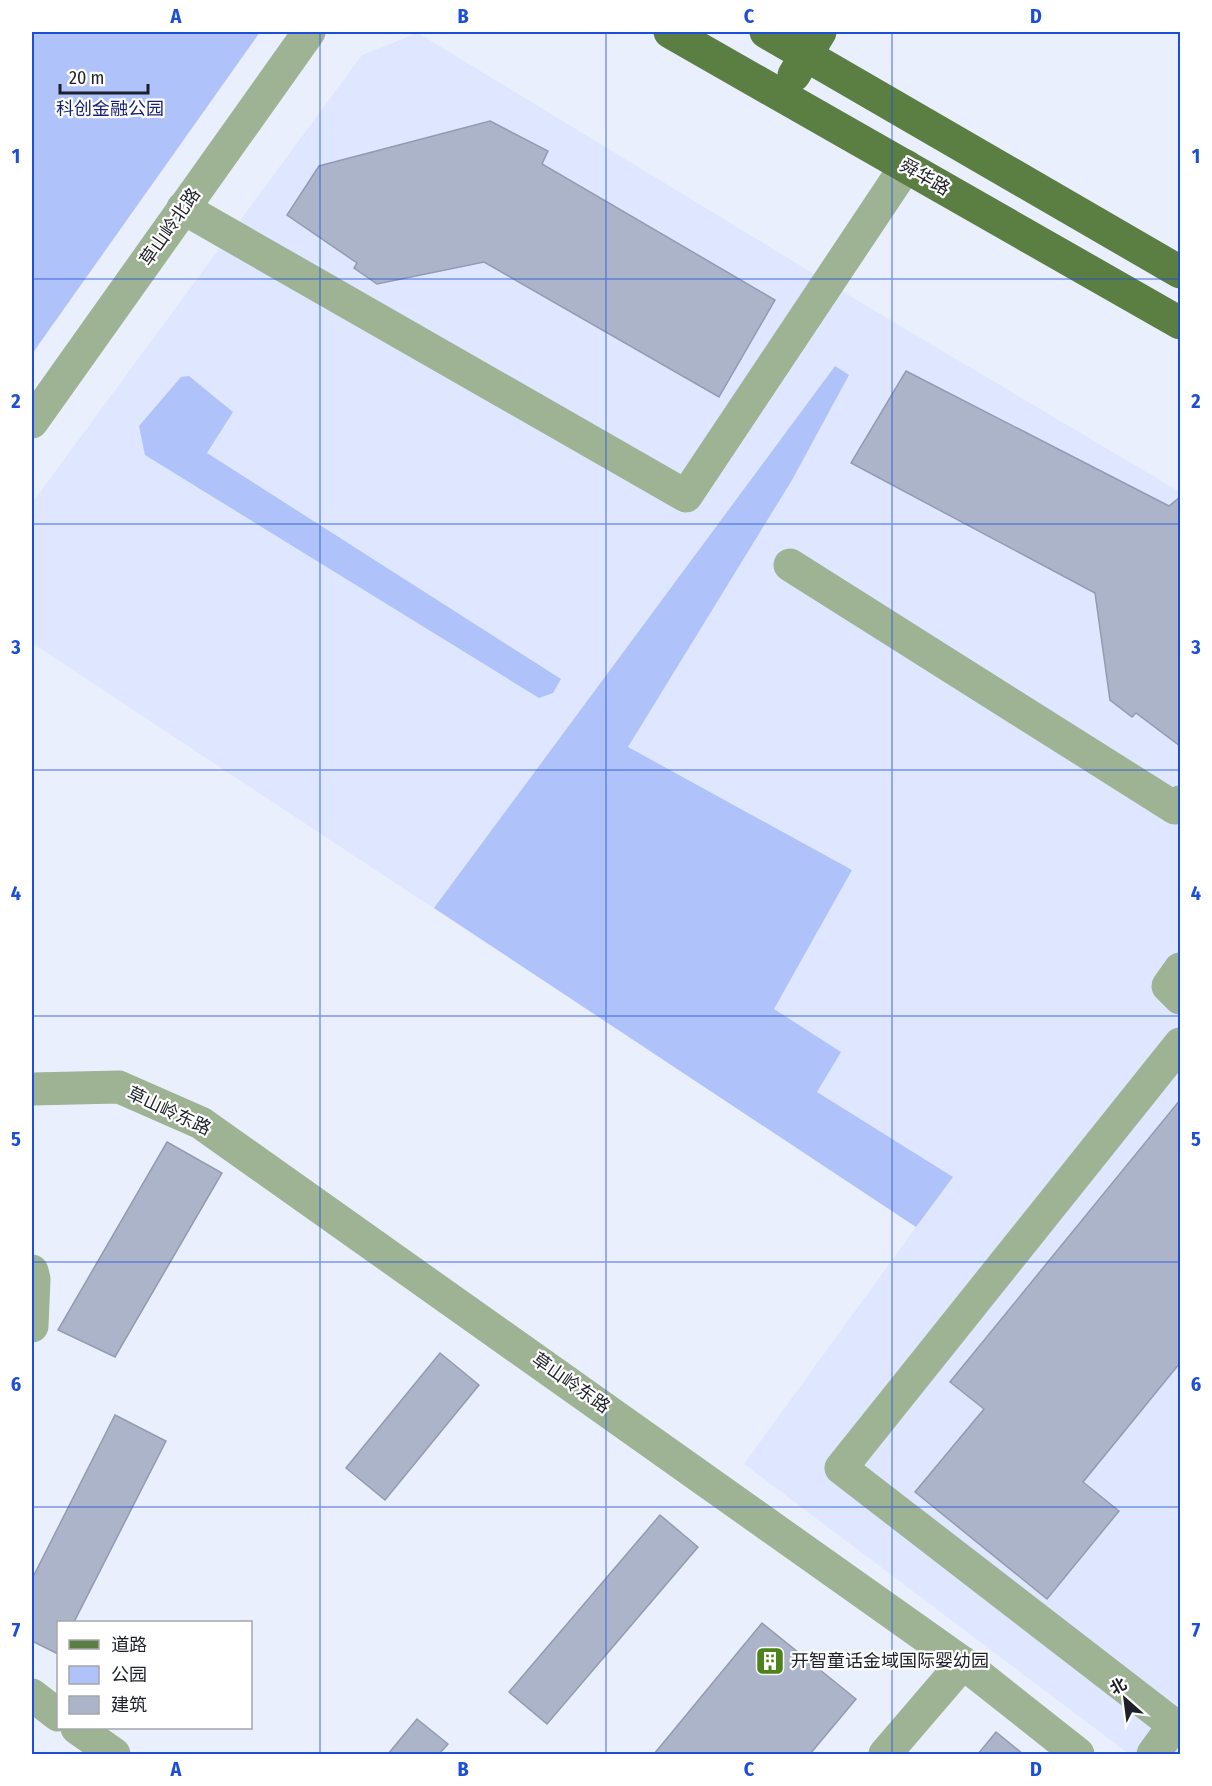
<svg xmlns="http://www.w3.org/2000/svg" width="1212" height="1786" viewBox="0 0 1212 1786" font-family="'Fira Sans Condensed','Noto Sans SC',sans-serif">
  <rect width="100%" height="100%" fill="#eaeffd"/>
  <path fill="#dee7ff" d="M 418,33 L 875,311 L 1180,492 L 1180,1754 L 1129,1754 L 744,1464 L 916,1227 L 32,643 L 32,503 L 362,55 Z"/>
  <g fill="#afc3fa">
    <path d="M 32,32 L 260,32 L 32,354 Z"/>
    <path d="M 835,366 L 849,375 L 792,480 L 628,747 L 852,870 L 774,1009 L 841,1052 L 817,1092 L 953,1177 L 916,1227 L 434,908 Z"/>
    <path d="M 189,376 L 233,412 L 207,453 L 561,679 L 553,693 L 539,698 L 145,455 L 139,426 L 181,377 Z"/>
  </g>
  <g fill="#acb4ca" stroke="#939bb0" stroke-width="1.5">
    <path d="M 490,121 L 548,151 L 542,164 L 775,300 L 719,397 L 484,262 L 377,284 L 354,268 L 357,263 L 287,215 L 319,166 Z"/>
    <path d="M 906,371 L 1169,506 L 1180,497 L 1180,746 L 1136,713 L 1132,717 L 1110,700 L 1095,593 L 851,463 Z"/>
    <path d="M 1180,1100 L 1180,1363 L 1083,1482 L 1119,1511 L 1047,1599 L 915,1492 L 984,1409 L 950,1382 Z"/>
    <path d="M 167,1142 L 222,1173 L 115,1357 L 58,1330 Z"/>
    <path d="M 440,1353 L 479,1385 L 385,1500 L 346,1468 Z"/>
    <path d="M 115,1415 L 166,1441 L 74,1622 L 58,1622 L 58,1654 L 32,1641 L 32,1579 Z"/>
    <path d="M 660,1515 L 698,1547 L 547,1724 L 509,1692 Z"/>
    <path d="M 762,1623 L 856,1699 L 810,1754 L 654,1754 Z"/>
    <path d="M 417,1719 L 448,1744 L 439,1754 L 388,1754 Z"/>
    <path d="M 996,1732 L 1023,1754 L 978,1754 Z"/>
  </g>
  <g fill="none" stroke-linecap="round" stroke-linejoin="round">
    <g stroke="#9eb393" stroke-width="33">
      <path d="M 183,208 L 686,496 L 906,166"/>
      <path d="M 32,422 L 309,32"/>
      <path d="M 790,565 L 1175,808 L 1180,802"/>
      <path d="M 1180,969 L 1168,986 L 1180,998"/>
      <path d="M 32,1089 L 119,1087 L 201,1123 L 963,1663 L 1078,1754"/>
      <path d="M 32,1271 L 34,1279 L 32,1326"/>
      <path d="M 32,1695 L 58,1715"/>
      <path d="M 77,1728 L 114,1754"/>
      <path d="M 885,1754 L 963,1663"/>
      <path d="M 1153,1754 L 1174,1725 L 841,1468 L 1180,1044"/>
    </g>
    <g stroke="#5b7f43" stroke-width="33">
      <path d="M 670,32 L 1180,323"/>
      <path d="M 766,32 L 1180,272"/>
      <path d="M 794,75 L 820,32"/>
    </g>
  </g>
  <path fill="none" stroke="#1d4ed8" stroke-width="1.5" stroke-opacity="0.55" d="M 320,32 L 320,1754M 606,32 L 606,1754M 892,32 L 892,1754M 32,279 L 1180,279M 32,524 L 1180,524M 32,770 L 1180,770M 32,1016 L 1180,1016M 32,1262 L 1180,1262M 32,1507 L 1180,1507"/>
  <defs>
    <g id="building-square" transform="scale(1.5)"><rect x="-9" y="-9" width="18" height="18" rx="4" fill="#4b821a" stroke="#fff"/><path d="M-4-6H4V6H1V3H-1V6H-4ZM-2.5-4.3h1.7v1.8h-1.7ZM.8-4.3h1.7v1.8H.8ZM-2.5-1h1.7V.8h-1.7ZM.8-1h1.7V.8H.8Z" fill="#fff"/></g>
  </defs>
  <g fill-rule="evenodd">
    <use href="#building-square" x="770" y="1661"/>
  </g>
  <g text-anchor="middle" stroke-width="4.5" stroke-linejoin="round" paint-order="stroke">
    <g font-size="18" fill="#151f73" stroke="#fff">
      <text x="110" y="115">科创金融公园</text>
    </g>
    <g font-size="18" fill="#1d2028" stroke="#fff">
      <text transform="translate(925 177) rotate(30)" y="6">舜华路</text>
      <text transform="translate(170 227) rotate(-55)" y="6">草山岭北路</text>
      <text transform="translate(169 1111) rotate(25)" y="6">草山岭东路</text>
      <text transform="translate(571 1383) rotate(35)" y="6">草山岭东路</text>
    </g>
    <g font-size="18" fill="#1d2028" stroke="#fff" text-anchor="start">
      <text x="791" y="1667">开智童话金域国际婴幼园</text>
    </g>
  </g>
  <rect width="1212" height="1786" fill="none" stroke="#ffffff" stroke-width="66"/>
  <rect x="57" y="1621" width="195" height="108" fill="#ffffff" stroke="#a5a6a9" stroke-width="1.5"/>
  <rect x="69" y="1640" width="30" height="9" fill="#5b7f43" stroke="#a5a6a9" stroke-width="1.5"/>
  <text x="111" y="1651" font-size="18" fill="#1d2028">道路</text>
  <rect x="69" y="1666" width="30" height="18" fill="#afc3fa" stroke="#a5a6a9" stroke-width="1.5"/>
  <text x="111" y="1681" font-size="18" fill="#1d2028">公园</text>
  <rect x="69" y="1696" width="30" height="18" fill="#acb4ca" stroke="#a5a6a9" stroke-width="1.5"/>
  <text x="111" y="1711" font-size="18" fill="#1d2028">建筑</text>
  <g transform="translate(1125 1699) rotate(332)" stroke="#ffffff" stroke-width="4.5" paint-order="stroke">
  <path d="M0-4.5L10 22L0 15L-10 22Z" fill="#1d2028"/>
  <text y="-9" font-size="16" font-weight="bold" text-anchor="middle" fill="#1d2028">北</text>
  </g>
  <path d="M60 84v9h88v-9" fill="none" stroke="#1d2028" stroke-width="3"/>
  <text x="69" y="84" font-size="18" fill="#1d2028" stroke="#ffffff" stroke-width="4.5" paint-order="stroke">20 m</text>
  <rect x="33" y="33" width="1146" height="1720" fill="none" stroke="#1d4ed8" stroke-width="2"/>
  <g font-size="20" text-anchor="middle" font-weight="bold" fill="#1d4ed8">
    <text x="176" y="23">A</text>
    <text x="463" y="23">B</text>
    <text x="749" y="23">C</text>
    <text x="1036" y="23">D</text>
    <text x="16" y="163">1</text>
    <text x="1196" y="163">1</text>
    <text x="16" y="408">2</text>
    <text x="1196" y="408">2</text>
    <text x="16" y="654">3</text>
    <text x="1196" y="654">3</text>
    <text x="16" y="900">4</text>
    <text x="1196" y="900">4</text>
    <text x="16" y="1146">5</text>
    <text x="1196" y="1146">5</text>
    <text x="16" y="1391">6</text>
    <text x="1196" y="1391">6</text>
    <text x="16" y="1637">7</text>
    <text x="1196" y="1637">7</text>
    <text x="176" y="1776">A</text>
    <text x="463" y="1776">B</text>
    <text x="749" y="1776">C</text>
    <text x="1036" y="1776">D</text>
  </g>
</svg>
